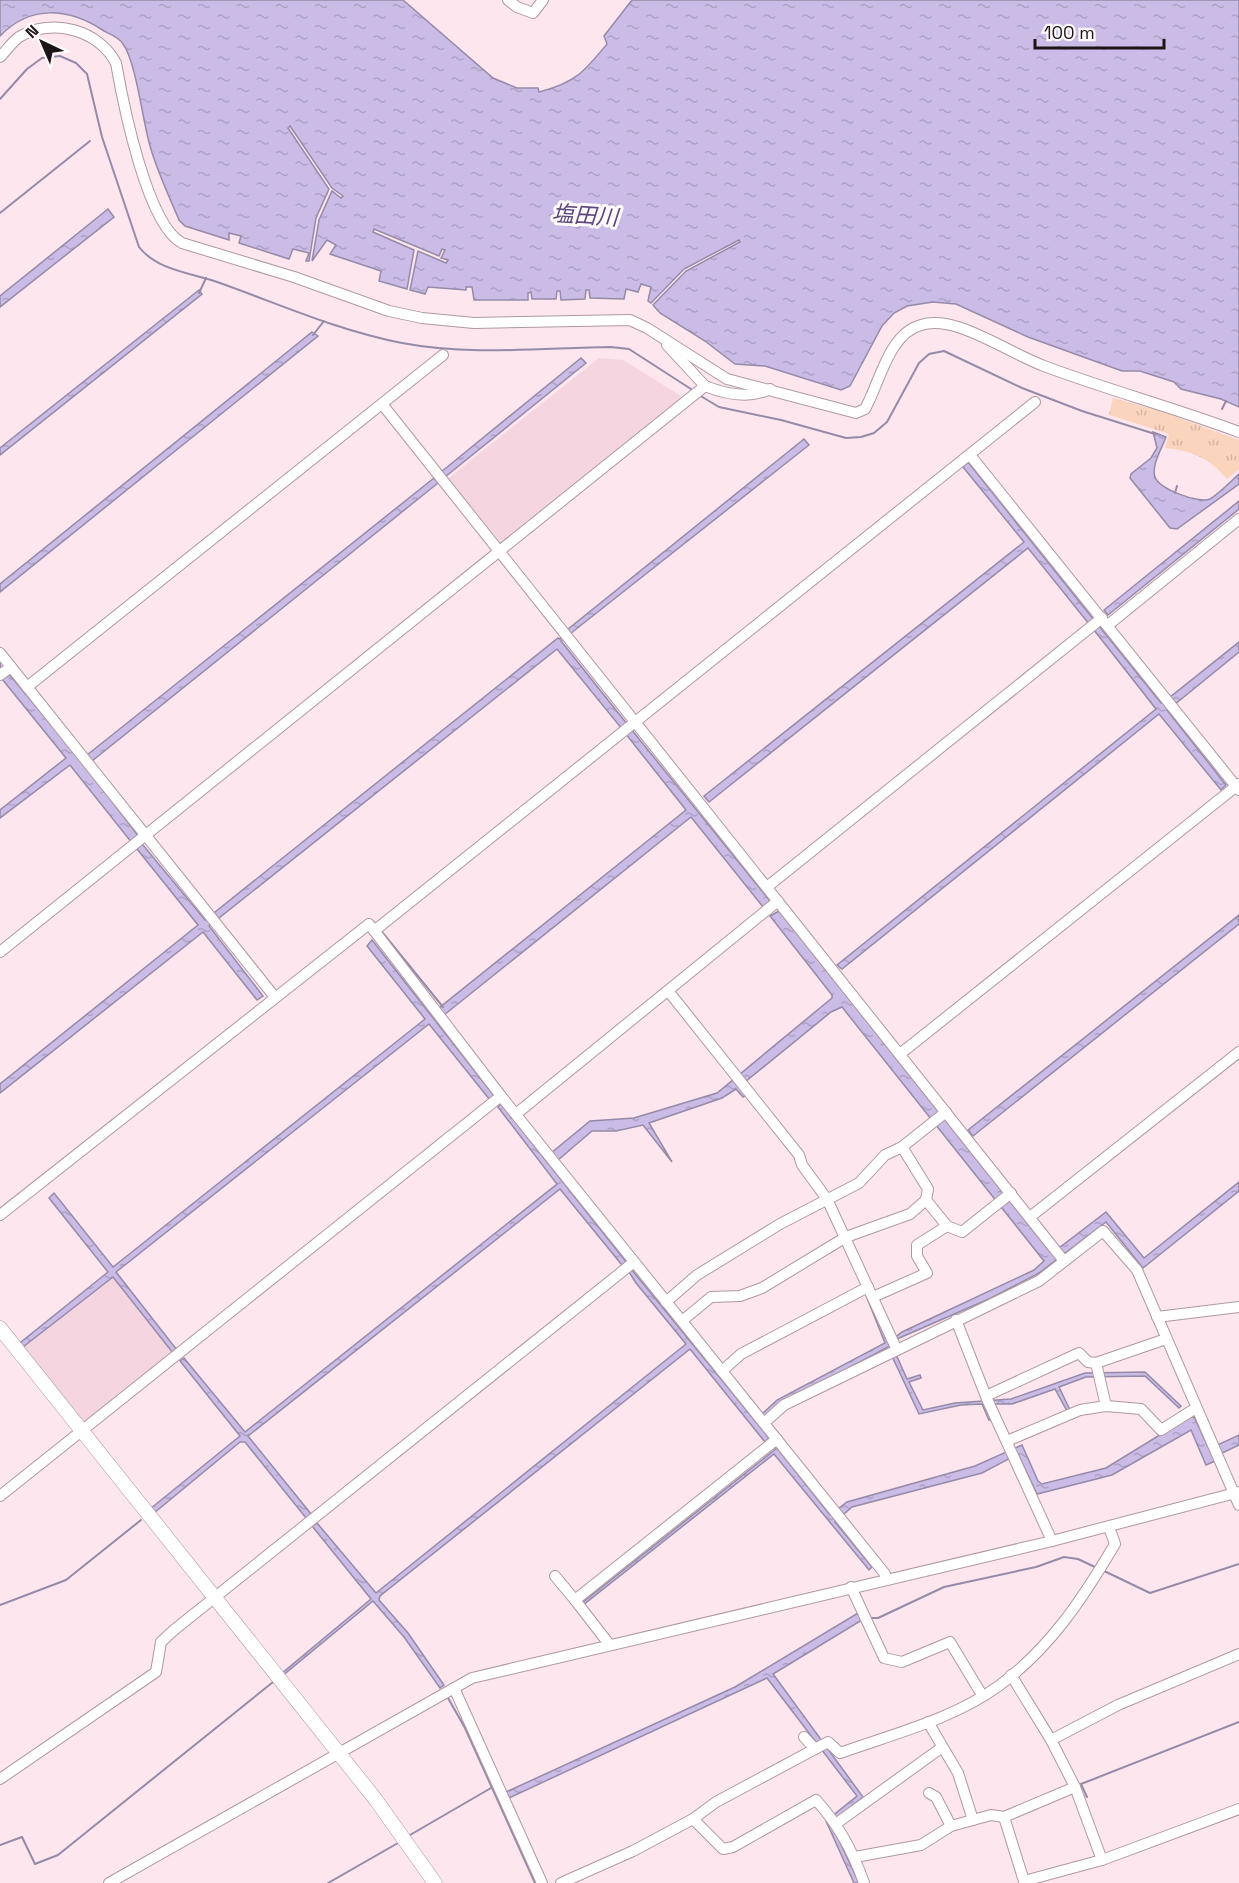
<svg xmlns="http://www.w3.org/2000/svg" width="1239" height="1883" viewBox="0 0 1239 1883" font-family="'Space Grotesk','Noto Sans JP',sans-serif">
  <defs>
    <pattern id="grass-tufts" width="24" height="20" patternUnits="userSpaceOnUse" patternTransform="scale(1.5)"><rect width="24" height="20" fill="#fbd4bd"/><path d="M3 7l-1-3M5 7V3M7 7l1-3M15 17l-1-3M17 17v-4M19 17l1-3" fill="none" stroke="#d7b5a2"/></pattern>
    <pattern id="water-ripples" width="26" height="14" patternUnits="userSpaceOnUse" patternTransform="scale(1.5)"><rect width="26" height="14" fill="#cabce7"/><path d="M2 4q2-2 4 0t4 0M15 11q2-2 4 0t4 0" fill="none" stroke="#ada1c5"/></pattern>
  </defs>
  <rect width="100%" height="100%" fill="#fde6ed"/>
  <g fill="#f5d6e0">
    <path d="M 599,358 L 623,360 L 686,399 L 499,547 L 446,480 Z"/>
    <path d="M 113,1276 L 173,1353 L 83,1424 L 23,1347 Z"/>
  </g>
  <path fill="url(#grass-tufts)" d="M 1113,398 L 1160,411 L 1239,440 L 1239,469 L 1227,479 C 1211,459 1191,450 1165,448 L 1169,434 L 1109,415 Z"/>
  <g fill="url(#water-ripples)" stroke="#968aa9" stroke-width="1.5">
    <path d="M 0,0 L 403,0 L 493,78 L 517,88 L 538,88 L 539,92 C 575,83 584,72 607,44 L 604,36 L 632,0 L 1239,0 L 1239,407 L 1221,399 L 1181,389 L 1174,382 L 1140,371 L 1122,371 L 1028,337 L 956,304 L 933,302 L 907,306 L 894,313 L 882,326 L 850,386 L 841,390 L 765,366 L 735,364 L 705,341 L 660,313 L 653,305 L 686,271 L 740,242 L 739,240 L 684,269 L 651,303 L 648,301 L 651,287 L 641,284 L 638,292 L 626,289 L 624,299 L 590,298 L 589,290 L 586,290 L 585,299 L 561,300 L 560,291 L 557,291 L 556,299 L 532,299 L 531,292 L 528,293 L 528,300 L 474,300 L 472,287 L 466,287 L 466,290 L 428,287 L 425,294 L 410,290 L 418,251 L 446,263 L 448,260 L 441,258 L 445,250 L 442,249 L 439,256 L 374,229 L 373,232 L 414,250 L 407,289 L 379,281 L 381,271 L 330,254 L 336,245 L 327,240 L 312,261 L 319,220 L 332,191 L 341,198 L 343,196 L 332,188 L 290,126 L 288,128 L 329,189 L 316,218 L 309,261 L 306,261 L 309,253 L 293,249 L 289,259 L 239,243 L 241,236 L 229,233 L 229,240 L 185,226 L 179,220 C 169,196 157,171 150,146 C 143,123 136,61 123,44 C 120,38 110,34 104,31 C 69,8 31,4 0,36 Z"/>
    <path d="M 108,209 L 114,217 L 0,307 L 0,296 Z"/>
    <path d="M 199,290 L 202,294 L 0,455 L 0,448 Z"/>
    <path d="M 312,332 L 318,336 L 0,592 L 0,584 Z"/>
    <path d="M 581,358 L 586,363 L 445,477 L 441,472 Z"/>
    <path d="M 1153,432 L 1166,437 C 1162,448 1151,466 1155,477 C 1159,489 1199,504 1210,499 C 1220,493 1230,482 1239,474 L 1239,484 L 1177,529 L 1170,528 L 1130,478 L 1131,474 L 1151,458 L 1157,448 Z"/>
    <path d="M 804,439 L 809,445 L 561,641 L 627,724 L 622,729 L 557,649 L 209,926 L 263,996 L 257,1000 L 203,932 L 0,1093 L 0,1084 L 198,925 L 137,849 L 139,847 L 132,843 L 70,765 L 0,818 L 0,810 L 66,758 L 2,679 L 0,663 L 1,668 L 9,674 L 86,767 L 139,837 L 138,839 L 205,920 L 558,638 L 560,639 L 568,632 L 567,630 Z"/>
    <path d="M 968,462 L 1094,620 L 1089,624 L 1028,548 L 709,802 L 704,796 L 1024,542 L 963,467 Z"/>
    <path d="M 434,478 L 438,483 L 92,761 L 87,755 Z"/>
    <path d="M 1239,501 L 1239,509 L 1108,615 L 1104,610 Z"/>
    <path d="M 1099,626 L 1161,703 L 1164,701 L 1169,708 L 1167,710 L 1226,785 L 1221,790 L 1159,714 L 842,969 L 837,965 L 1156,709 L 1094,630 Z"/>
    <path d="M 1239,642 L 1239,652 L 1174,705 L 1169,698 Z"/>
    <path d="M 631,729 L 770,901 L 763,907 L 691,817 L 444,1015 L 439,1008 L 686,810 L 625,733 Z"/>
    <path d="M 779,911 L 1050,1252 L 1055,1251 L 1106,1212 L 1144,1258 L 1239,1182 L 1239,1191 L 1143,1268 L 1106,1222 L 1039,1273 L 991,1298 L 897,1339 L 890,1346 L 782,1403 L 765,1416 L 761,1415 L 777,1400 L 885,1343 L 865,1293 L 890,1341 L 902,1332 L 1034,1270 L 1044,1261 L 842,1007 L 831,1012 L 745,1082 L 746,1095 L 743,1097 L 736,1089 L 722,1098 L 649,1123 L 672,1162 L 643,1125 L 616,1131 L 592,1131 L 557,1161 L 551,1153 L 590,1121 L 634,1118 L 717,1093 L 832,998 L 832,995 L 770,916 Z"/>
    <path d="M 1239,915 L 1239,924 L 973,1136 L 968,1130 Z"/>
    <path d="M 372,940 L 495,1097 L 490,1100 L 429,1024 L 116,1272 L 177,1350 L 173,1353 L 113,1277 L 23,1347 L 20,1343 L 108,1272 L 49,1198 L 54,1193 L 113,1267 L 425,1019 L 367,946 Z"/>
    <path d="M 501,1104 L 627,1263 L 622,1265 L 560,1189 L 248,1436 L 311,1514 L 306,1518 L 245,1442 L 240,1442 L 154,1513 L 150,1509 L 240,1436 L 180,1361 L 184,1358 L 245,1432 L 557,1184 L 498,1107 Z"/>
    <path d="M 632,1270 L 769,1438 L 765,1442 L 690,1349 L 380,1596 L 379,1600 L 408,1633 L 444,1685 L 440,1688 L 404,1637 L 373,1601 L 282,1676 L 281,1674 L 371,1599 L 312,1526 L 317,1523 L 376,1593 L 686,1344 L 636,1283 L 629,1272 Z"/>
    <path d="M 895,1352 L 907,1379 L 920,1375 L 921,1378 L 909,1382 L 923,1410 L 955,1403 L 1011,1399 L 1085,1373 L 1145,1372 L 1181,1406 L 1179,1408 L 1145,1376 L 1086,1377 L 1059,1387 L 1070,1410 L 1067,1411 L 1055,1389 L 1012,1404 L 987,1404 L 993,1419 L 989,1420 L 982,1404 L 961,1405 L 919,1414 L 891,1354 Z"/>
    <path d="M 1189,1417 L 1194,1417 L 1209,1449 L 1239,1435 L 1239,1445 L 1214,1457 L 1215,1461 L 1206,1465 L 1191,1430 L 1112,1475 L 1037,1494 L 1018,1454 L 982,1473 L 852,1507 L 835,1522 L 872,1567 L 869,1570 L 774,1454 L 583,1605 L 582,1603 L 777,1448 L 830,1515 L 847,1502 L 975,1466 L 1022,1445 L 1038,1481 L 1042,1484 L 1106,1468 Z"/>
    <path d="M 858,1613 L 862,1620 L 773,1674 L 863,1797 L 831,1823 L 859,1883 L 854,1883 L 826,1821 L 857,1796 L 767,1678 L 509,1798 L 506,1792 L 735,1687 Z"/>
  </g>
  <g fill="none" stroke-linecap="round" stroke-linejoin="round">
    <g stroke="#968aa9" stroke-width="2">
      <path d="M 0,99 L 27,69 L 42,58 L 60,56 L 76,63 L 87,74 L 102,137 L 139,247 C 158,271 192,273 220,283 C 279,304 339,331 402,343 C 470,356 542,348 611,347 L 629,349 L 694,391"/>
      <path d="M 0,213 L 90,141"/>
      <path d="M 199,293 L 206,278"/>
      <path d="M 313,335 L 324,321"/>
      <path d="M 699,395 L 719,407 L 781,420 L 846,438 L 861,437 L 874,433 L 887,422 L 919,363 L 929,354 L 944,351 L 1022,388 L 1082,411 L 1155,434"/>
      <path d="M 1222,409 L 1226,401"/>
      <path d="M 1175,493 L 1177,486"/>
      <path d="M 382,932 L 443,1007"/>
      <path d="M 1102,1570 L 1150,1593 L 1239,1564"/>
      <path d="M 0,1605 L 66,1580 L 141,1520"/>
      <path d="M 869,1618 L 878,1618 L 944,1587 L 1036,1567 L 1064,1557 L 1078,1559 L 1097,1568"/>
      <path d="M 448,1698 L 465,1728 L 535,1883"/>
      <path d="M 1087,1797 L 1081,1784 L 1239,1722"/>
      <path d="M 410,1835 L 491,1788"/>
      <path d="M 0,1845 L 22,1837 L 35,1864 L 58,1855 L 273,1682"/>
      <path d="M 328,1883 L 398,1843"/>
    </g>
    <g stroke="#af99a0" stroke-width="12">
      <g id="minor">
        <path d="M 508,0 L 517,7 L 533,13 L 543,0"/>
        <path d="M 0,57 C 6,51 12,42 19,37 C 52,17 99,30 116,63 C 123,103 147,225 182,243 L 294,277 L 389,311 L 422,318 L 474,323 L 630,320 L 647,328 L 727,379 L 856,413 L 865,409 L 869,401 C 881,376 891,333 921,325 C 934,321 949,324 961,328 C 990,338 1016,355 1044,366 C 1108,390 1175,408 1239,432"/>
        <path d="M 667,345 L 705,386"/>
        <path d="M 382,404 L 1064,1261"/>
        <path d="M 970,455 L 1239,790"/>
        <path d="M 1108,625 L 1239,519"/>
        <path d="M 0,653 L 274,996"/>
        <path d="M 0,675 L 11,667"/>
        <path d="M 27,687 L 443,355"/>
        <path d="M 767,887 L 1102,618"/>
        <path d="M 374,931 L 1035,402"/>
        <path d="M 0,952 L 705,386 C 725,394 750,399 770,389"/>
        <path d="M 669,992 L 799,1155 L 802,1165 L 827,1199 L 896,1348"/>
        <path d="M 900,1054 L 1239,784"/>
        <path d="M 516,1114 L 778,901"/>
        <path d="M 902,1147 L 928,1189 L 926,1200 L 947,1226"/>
        <path d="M 0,1215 L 369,924 L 501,1096 L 885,1574 L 886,1579"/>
        <path d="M 1030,1217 L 1239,1052"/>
        <path d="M 873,1297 L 927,1273 L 917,1256 L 917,1245 L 947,1226 L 962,1232 L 1011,1193"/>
        <path d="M 666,1302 L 697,1275 L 780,1224 L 859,1183 L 885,1155 L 902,1147 L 946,1112"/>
        <path d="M 1157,1317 L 1239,1307"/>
        <path d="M 956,1320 L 987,1399 L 1052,1541"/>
        <path d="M 682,1321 L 711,1297 L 740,1296 L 762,1288 L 846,1237 L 910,1214 L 926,1200"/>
        <path d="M 1096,1363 L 1106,1406"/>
        <path d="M 722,1371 L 741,1354 L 868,1287"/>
        <path d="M 986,1396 L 1079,1353 L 1088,1362 L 1096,1363 L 1166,1339"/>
        <path d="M 764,1423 L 784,1405 L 1039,1281 L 1103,1231 L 1137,1270 L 1239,1505"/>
        <path d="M 1007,1441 L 1080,1410 L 1106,1406 L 1141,1409 L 1161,1430 L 1196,1408"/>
        <path d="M 0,1496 L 501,1096"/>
        <path d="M 555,1576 L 575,1600"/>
        <path d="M 851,1587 L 884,1658 L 902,1662 L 950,1642 L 982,1695"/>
        <path d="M 609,1644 L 575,1600 L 777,1439"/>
        <path d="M 1011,1675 L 1051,1740 L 1075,1787 L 1102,1860 L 1239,1809"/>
        <path d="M 454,1688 L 542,1883"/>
        <path d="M 928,1722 L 958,1773 L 973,1820"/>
        <path d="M 804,1737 L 815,1749"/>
        <path d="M 1051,1740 L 1118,1705 L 1239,1654"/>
        <path d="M 0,1779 L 156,1672 L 161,1642 L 174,1630 L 634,1262"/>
        <path d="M 929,1793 L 936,1797 L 951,1826"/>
        <path d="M 1004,1817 L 1024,1881 L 1102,1860"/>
        <path d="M 693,1819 L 723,1849 L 733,1847 L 816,1800 C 839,1825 853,1851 864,1883"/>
        <path d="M 837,1823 L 941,1748"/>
        <path d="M 855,1857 L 921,1845 L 951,1826 L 991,1815 L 1004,1817 L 1075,1787"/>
        <path d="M 109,1883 L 472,1678 L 1052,1541 L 1239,1492"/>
        <path d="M 561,1883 L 633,1851 L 693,1819 L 716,1802 L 828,1742 L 840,1753 C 893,1734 954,1719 1000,1685 C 1051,1647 1083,1598 1115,1544 L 1109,1527"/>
      </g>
    </g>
    <g stroke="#af99a0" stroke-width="15">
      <path id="tertiary" d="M 0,1328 L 376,1800 L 435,1883"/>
    </g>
    <use href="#minor" stroke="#fff" stroke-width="10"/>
    <use href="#tertiary" stroke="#fff" stroke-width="14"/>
  </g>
  <g text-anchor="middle" stroke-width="6" stroke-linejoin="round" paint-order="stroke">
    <g font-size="22" font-style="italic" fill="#5b467e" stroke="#fef9fa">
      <text transform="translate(585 215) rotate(4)" y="8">塩田川</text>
    </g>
  </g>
  <g transform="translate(42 42) rotate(316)" stroke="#fef9fa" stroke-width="4.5" paint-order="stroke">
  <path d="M0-4.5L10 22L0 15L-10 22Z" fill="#1c1417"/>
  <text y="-9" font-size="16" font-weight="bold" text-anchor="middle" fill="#1c1417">N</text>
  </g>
  <path d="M1035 39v9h129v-9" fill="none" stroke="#1c1417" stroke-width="3"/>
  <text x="1044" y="39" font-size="18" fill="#1c1417" stroke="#fef9fa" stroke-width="4.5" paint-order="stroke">100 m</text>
</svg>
